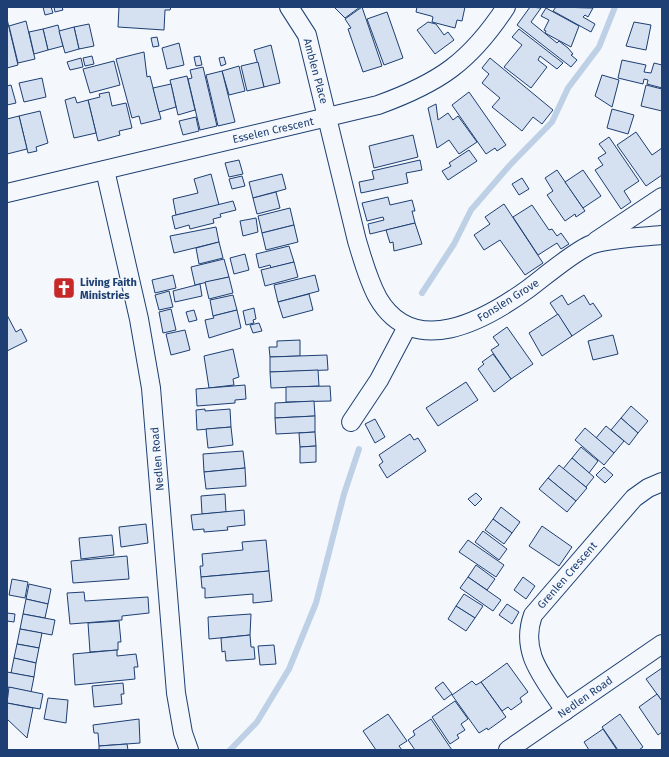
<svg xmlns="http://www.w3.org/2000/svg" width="669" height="757" viewBox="0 0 669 757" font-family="'Fira Sans',sans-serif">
  <rect width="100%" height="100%" fill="#f4f7fb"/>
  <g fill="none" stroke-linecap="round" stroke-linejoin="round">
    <g stroke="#bed0e5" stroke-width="6">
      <path d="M 422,293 L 454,244 L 471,210 L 510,165 L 552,122 L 568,88 L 599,47 L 615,7"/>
      <path d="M 230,750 L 257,722 L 289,669 L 316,603 L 344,494 L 359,449"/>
    </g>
  </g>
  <g fill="#d5e0f0" stroke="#1d3f73">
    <path d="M 43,7 L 51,7 L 53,13 L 45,15 Z"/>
    <path d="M 54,7 L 62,7 L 63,10 L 55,12 Z"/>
    <path d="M 119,7 L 171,7 L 170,10 L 165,10 L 164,30 L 118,27 Z"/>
    <path d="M 334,7 L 360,7 L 345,18 Z"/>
    <path d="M 362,7 L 382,66 L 363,72 L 348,29 L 351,28 L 345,19 Z"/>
    <path d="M 417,7 L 465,7 L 462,21 L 457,20 L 455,28 L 432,22 L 433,17 L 431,16 L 416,12 Z"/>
    <path d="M 530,7 L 541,8 L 531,22 L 557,43 L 559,41 L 568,48 L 573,54 L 571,55 L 577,60 L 571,67 L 517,25 Z"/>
    <path d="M 556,7 L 593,8 L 588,17 L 585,15 L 583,17 L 595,24 L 591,32 L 553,11 Z"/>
    <path d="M 546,8 L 579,26 L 571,47 L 545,33 L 546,31 L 544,30 L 549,20 L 541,16 Z"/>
    <path d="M 387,12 L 403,58 L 384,65 L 367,19 Z"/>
    <path d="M 7,19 L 18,65 L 7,68 Z"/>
    <path d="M 26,21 L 35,59 L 18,63 L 9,26 Z"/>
    <path d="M 428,22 L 436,24 L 444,35 L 448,32 L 454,40 L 435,54 L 417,30 Z"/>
    <path d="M 634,22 L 651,25 L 646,50 L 626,46 Z"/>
    <path d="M 89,24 L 94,46 L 79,49 L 74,27 Z"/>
    <path d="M 58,25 L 63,46 L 48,50 L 43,29 Z"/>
    <path d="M 74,27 L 79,49 L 65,53 L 59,31 Z"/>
    <path d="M 43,29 L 48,50 L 34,54 L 29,32 Z"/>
    <path d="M 519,29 L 563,63 L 557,69 L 540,56 L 538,60 L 547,67 L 531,88 L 504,67 L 522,45 L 512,37 Z"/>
    <path d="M 157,37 L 159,46 L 153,47 L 151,38 Z"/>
    <path d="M 179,43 L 184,65 L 167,69 L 162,48 Z"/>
    <path d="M 271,45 L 280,83 L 264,87 L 254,50 Z"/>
    <path d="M 144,52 L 147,77 L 150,76 L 161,119 L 141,124 L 139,116 L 132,118 L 116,59 Z"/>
    <path d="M 92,56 L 94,64 L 85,66 L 83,58 Z"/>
    <path d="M 200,56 L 202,65 L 196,66 L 194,57 Z"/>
    <path d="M 224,57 L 226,64 L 221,66 L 219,58 Z"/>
    <path d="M 81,58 L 83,67 L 70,70 L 67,62 Z"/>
    <path d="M 490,58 L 553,110 L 542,124 L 533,117 L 522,131 L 492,107 L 500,98 L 482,83 L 489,74 L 482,68 Z"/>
    <path d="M 622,60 L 646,65 L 644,72 L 651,73 L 654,63 L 662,65 L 662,88 L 647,84 L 648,80 L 644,79 L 643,84 L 618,78 Z"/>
    <path d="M 114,61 L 120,85 L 90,93 L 83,69 Z"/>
    <path d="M 258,62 L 264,87 L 247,91 L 241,66 Z"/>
    <path d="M 239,66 L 245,91 L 229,95 L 222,71 Z"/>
    <path d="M 203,67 L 217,126 L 200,130 L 188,79 L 192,78 L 190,70 Z"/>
    <path d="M 222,71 L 235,122 L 218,126 L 206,75 Z"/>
    <path d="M 602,75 L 619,80 L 612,107 L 595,96 Z"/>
    <path d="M 187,76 L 195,110 L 178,115 L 170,80 Z"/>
    <path d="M 42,78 L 46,97 L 24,102 L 19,83 Z"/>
    <path d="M 171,84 L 176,107 L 159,112 L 153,88 Z"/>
    <path d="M 11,85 L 16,103 L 7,105 L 7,86 Z"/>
    <path d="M 646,85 L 662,89 L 662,111 L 641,106 Z"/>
    <path d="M 109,92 L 112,106 L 126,103 L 132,128 L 119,131 L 120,135 L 98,141 L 88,100 L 100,97 L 99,94 Z"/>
    <path d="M 469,92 L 506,145 L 497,151 L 495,148 L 486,154 L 452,105 Z"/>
    <path d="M 75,97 L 77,103 L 88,100 L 96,133 L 74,138 L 65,100 Z"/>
    <path d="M 436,104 L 438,120 L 448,113 L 453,120 L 458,116 L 477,142 L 459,154 L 449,140 L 437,148 L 428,108 Z"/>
    <path d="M 612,109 L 634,115 L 628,134 L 607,128 Z"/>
    <path d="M 40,111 L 48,143 L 36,147 L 37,151 L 28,153 L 19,116 Z"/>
    <path d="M 19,116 L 27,149 L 7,154 L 7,119 Z"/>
    <path d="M 196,117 L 199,131 L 183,135 L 179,121 Z"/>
    <path d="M 636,132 L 652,155 L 662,148 L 662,175 L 646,186 L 617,145 Z"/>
    <path d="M 413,135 L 418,157 L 374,168 L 369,146 Z"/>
    <path d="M 609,137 L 639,181 L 624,191 L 631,202 L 621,209 L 595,170 L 603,165 L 598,158 L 606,153 L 599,144 Z"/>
    <path d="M 469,150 L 477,161 L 448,180 L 442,171 L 451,166 L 449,163 Z"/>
    <path d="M 239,160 L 243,174 L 229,177 L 225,163 Z"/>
    <path d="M 420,160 L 422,170 L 406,173 L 408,183 L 361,193 L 359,182 L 374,179 L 372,171 Z"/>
    <path d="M 557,170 L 585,211 L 576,217 L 575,214 L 565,221 L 547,195 L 553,191 L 545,178 Z"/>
    <path d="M 583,170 L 601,196 L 583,208 L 565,182 Z"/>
    <path d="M 211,174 L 219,205 L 176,215 L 173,199 L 198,193 L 194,179 Z"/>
    <path d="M 282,174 L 286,189 L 253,198 L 249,182 Z"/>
    <path d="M 242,176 L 245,186 L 232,189 L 229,179 Z"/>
    <path d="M 522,178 L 529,189 L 519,195 L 512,184 Z"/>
    <path d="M 276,192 L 280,208 L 257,214 L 253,198 Z"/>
    <path d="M 388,197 L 390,205 L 412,200 L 415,211 L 412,211 L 415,223 L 370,234 L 368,224 L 384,220 L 383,217 L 367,221 L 362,203 Z"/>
    <path d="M 233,201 L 236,210 L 220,214 L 221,217 L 213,219 L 214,223 L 190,229 L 189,225 L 175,229 L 172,216 Z"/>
    <path d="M 504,204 L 543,263 L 525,275 L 500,240 L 484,250 L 474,235 L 490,224 L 485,217 Z"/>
    <path d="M 532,205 L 549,230 L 552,229 L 557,236 L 561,233 L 569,244 L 561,249 L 557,243 L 538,255 L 513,217 Z"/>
    <path d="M 290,208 L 294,225 L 262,233 L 258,216 Z"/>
    <path d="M 256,218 L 258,232 L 243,236 L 240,221 Z"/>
    <path d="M 415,223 L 422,244 L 394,251 L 393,242 L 390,243 L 386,230 Z"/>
    <path d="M 294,225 L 298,242 L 266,250 L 262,233 Z"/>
    <path d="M 216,227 L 219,242 L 174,253 L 170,236 Z"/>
    <path d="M 219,242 L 223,258 L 199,264 L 196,248 Z"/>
    <path d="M 289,246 L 294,262 L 271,268 L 270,265 L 259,268 L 256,254 Z"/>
    <path d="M 245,254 L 249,270 L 234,274 L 230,258 Z"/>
    <path d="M 224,259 L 229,277 L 195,285 L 191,267 Z"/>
    <path d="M 294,262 L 298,277 L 265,286 L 261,270 Z"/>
    <path d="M 173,275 L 176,288 L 155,293 L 152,280 Z"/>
    <path d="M 315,275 L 319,291 L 278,302 L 274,285 Z"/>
    <path d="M 229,277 L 233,293 L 209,299 L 205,282 Z"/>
    <path d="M 200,284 L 202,296 L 175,302 L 173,291 Z"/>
    <path d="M 169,291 L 173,307 L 159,310 L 155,295 Z"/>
    <path d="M 309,294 L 313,310 L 283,318 L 278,302 Z"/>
    <path d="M 233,295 L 237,310 L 213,316 L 210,300 Z"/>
    <path d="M 562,295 L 568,305 L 584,295 L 590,305 L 593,303 L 602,316 L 572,336 L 550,303 Z"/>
    <path d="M 254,308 L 256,319 L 253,320 L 254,323 L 246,325 L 243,311 Z"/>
    <path d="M 171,309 L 176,330 L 163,333 L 159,312 Z"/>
    <path d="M 194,310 L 197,320 L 189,322 L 186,312 Z"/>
    <path d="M 237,310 L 241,328 L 209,338 L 205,320 L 214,318 L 213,316 Z"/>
    <path d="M 558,314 L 572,336 L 542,356 L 529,333 Z"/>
    <path d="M 7,315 L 16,332 L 21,329 L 27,341 L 7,351 Z"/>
    <path d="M 259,323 L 262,331 L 253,333 L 250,325 Z"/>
    <path d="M 507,327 L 533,364 L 511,379 L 491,350 L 499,345 L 493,337 Z"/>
    <path d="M 185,330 L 190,350 L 171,355 L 166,334 Z"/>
    <path d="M 613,335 L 618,354 L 593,360 L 588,341 Z"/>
    <path d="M 300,340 L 300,356 L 270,357 L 269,347 L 277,347 L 277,341 Z"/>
    <path d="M 233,349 L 239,377 L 233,379 L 234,385 L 209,388 L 204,356 Z"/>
    <path d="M 493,354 L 511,379 L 494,392 L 478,369 L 484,364 L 482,362 Z"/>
    <path d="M 327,355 L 328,370 L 270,372 L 270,357 Z"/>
    <path d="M 318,370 L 319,386 L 271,388 L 270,372 Z"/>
    <path d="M 466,382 L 478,400 L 438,426 L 426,408 Z"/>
    <path d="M 245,385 L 246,399 L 235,400 L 235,403 L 197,406 L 196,389 Z"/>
    <path d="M 330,386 L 331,401 L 286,402 L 286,387 Z"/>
    <path d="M 314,401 L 315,416 L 275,418 L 275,403 Z"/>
    <path d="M 631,406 L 648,421 L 638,433 L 621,418 Z"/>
    <path d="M 205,409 L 205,411 L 230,409 L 231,427 L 197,430 L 196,410 Z"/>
    <path d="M 315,416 L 315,432 L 276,434 L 275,418 Z"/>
    <path d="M 621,418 L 638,433 L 629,445 L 611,430 Z"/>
    <path d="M 375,419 L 385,437 L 375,443 L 365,424 Z"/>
    <path d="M 606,426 L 624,441 L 614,453 L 596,438 Z"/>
    <path d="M 231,427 L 233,445 L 208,448 L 206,429 Z"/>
    <path d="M 585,428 L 614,453 L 604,465 L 575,440 Z"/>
    <path d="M 315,432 L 316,446 L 300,447 L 299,433 Z"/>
    <path d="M 410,434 L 414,440 L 418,438 L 426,451 L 387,478 L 379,465 L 383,462 L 379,455 Z"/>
    <path d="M 316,446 L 316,462 L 300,463 L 300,447 Z"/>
    <path d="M 581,447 L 598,461 L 589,473 L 572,458 Z"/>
    <path d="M 243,451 L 245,468 L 204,472 L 203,454 Z"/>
    <path d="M 572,458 L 594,477 L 586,487 L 563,469 Z"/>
    <path d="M 559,465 L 587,488 L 576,501 L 548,478 Z"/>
    <path d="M 604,467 L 613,475 L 605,483 L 596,475 Z"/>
    <path d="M 245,468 L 246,486 L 206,489 L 204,472 Z"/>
    <path d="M 548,478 L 576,501 L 567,512 L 539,489 Z"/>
    <path d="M 476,493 L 482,499 L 475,506 L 468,499 Z"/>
    <path d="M 225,494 L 226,512 L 202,514 L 201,496 Z"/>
    <path d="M 501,507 L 520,522 L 512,533 L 493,519 Z"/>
    <path d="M 244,510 L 245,525 L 227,527 L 228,530 L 204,532 L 204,529 L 193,530 L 191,515 Z"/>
    <path d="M 493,519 L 512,533 L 504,544 L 485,530 Z"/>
    <path d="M 146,524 L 148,543 L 121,547 L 119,527 Z"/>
    <path d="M 542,526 L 572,547 L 559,566 L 529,546 Z"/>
    <path d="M 483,531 L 507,549 L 499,560 L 475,542 Z"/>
    <path d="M 112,535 L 114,555 L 81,559 L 79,538 Z"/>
    <path d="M 266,540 L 269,571 L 201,577 L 200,566 L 203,566 L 202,554 L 243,550 L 242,542 Z"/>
    <path d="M 468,540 L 504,565 L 496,577 L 459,552 Z"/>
    <path d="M 127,556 L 129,579 L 73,583 L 71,561 Z"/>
    <path d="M 476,565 L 495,579 L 487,590 L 468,577 Z"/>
    <path d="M 269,571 L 272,601 L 253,603 L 253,594 L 205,598 L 205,588 L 202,588 L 201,577 Z"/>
    <path d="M 468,577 L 501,600 L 493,611 L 460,588 Z"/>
    <path d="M 523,577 L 535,586 L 526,599 L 514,590 Z"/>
    <path d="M 12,579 L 28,582 L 25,598 L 9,595 Z"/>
    <path d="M 29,584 L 51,589 L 48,604 L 26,599 Z"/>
    <path d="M 84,592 L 85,601 L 148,597 L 149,613 L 122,616 L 122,620 L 70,624 L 67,593 Z"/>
    <path d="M 464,594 L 483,606 L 475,618 L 456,606 Z"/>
    <path d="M 26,599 L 48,604 L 45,618 L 23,614 Z"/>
    <path d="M 507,604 L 519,612 L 512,624 L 499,615 Z"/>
    <path d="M 456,606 L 475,618 L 466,631 L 448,619 Z"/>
    <path d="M 7,613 L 15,614 L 14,622 L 7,621 Z"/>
    <path d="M 23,614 L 55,620 L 52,635 L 20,629 Z"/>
    <path d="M 251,614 L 250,635 L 209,639 L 208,617 Z"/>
    <path d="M 119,621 L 121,642 L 118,642 L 118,650 L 90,652 L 88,623 Z"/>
    <path d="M 20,629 L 42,633 L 39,648 L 17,644 Z"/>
    <path d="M 250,635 L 251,647 L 254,647 L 255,659 L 226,661 L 225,651 L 222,652 L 221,638 Z"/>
    <path d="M 17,644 L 39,648 L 36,663 L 14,658 Z"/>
    <path d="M 274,645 L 276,664 L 260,665 L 258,646 Z"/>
    <path d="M 117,650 L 117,656 L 136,654 L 138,667 L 134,667 L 135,679 L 75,685 L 73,654 Z"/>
    <path d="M 14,658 L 36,663 L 34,677 L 11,673 Z"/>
    <path d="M 507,663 L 528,692 L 520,698 L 522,702 L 511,710 L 508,707 L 502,711 L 481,682 Z"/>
    <path d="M 662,668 L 662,701 L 646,679 Z"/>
    <path d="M 7,672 L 34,677 L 31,692 L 7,687 Z"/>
    <path d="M 472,681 L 476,685 L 481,682 L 506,717 L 488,730 L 487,728 L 479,733 L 452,695 Z"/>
    <path d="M 443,682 L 452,694 L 444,700 L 435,688 Z"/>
    <path d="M 123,683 L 124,694 L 121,694 L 122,704 L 94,707 L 92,686 Z"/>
    <path d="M 9,687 L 43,694 L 40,709 L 7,703 Z"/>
    <path d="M 657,694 L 662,701 L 662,732 L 658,735 L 639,707 Z"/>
    <path d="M 48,698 L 68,700 L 66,723 L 44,719 Z"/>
    <path d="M 455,701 L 468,719 L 461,724 L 465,730 L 457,735 L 459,738 L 450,744 L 432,717 Z"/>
    <path d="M 7,703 L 33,708 L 27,738 L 7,719 Z"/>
    <path d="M 388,714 L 407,741 L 399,746 L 402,750 L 376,750 L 363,731 Z"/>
    <path d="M 620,714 L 643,747 L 639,750 L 618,750 L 602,727 Z"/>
    <path d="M 139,719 L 140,743 L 99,746 L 98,733 L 94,733 L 93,725 Z"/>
    <path d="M 431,719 L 452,750 L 415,750 L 408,740 L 415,735 L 413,731 Z"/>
    <path d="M 603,729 L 617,750 L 589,750 L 584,742 Z"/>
    <path d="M 127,744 L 128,750 L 99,750 L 99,746 Z"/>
  </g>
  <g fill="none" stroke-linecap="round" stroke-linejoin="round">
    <g stroke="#1d3f73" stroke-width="20">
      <g id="minor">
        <path d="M 289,7 L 307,35 L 357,241 C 363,260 368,280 378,298 C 414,360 485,320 528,289 C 544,277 572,253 590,245 C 609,238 641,237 662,235"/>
        <path d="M 105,170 L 139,319 L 151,388 L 176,693 L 183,733 L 189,750"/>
        <path d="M 7,193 L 378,105 C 439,83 470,62 506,7"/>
        <path d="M 596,241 L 662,197"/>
        <path d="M 351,422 L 379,380 L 407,327"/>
        <path d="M 565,711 C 545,679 519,654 533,615 L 634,498 L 648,488 L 662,482"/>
        <path d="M 508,750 L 662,644"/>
      </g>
    </g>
    <use href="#minor" stroke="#f4f7fb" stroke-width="18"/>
  </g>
  <defs>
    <g id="church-square" transform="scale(1.15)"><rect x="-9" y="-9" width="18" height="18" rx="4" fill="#c62828" stroke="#f4f7fb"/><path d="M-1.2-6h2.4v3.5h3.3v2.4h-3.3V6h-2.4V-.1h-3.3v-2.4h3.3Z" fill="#fff"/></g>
  </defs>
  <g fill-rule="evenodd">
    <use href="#church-square" x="64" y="288"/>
  </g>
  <g text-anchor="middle" stroke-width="3" stroke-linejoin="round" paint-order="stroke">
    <g font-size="11" fill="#1d3f73" stroke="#f4f7fb">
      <text transform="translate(316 71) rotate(75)" y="4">Amblen Place</text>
      <text transform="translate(273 130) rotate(-13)" y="4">Esselen Crescent</text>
      <text transform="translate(508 300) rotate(-32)" y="4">Fonslen Grove</text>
      <text transform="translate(157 459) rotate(-95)" y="4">Nedlen Road</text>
      <text transform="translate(567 575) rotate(-49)" y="4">Grenlen Crescent</text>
      <text transform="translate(585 697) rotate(-35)" y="4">Nedlen Road</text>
    </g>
    <g font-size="11" font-weight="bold" fill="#1d3f73" stroke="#f4f7fb" text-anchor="start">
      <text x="80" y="286">Living Faith<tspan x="80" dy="13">Ministries</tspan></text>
    </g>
  </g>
  <rect width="669" height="757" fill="none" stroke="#1d3f73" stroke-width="16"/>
</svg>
